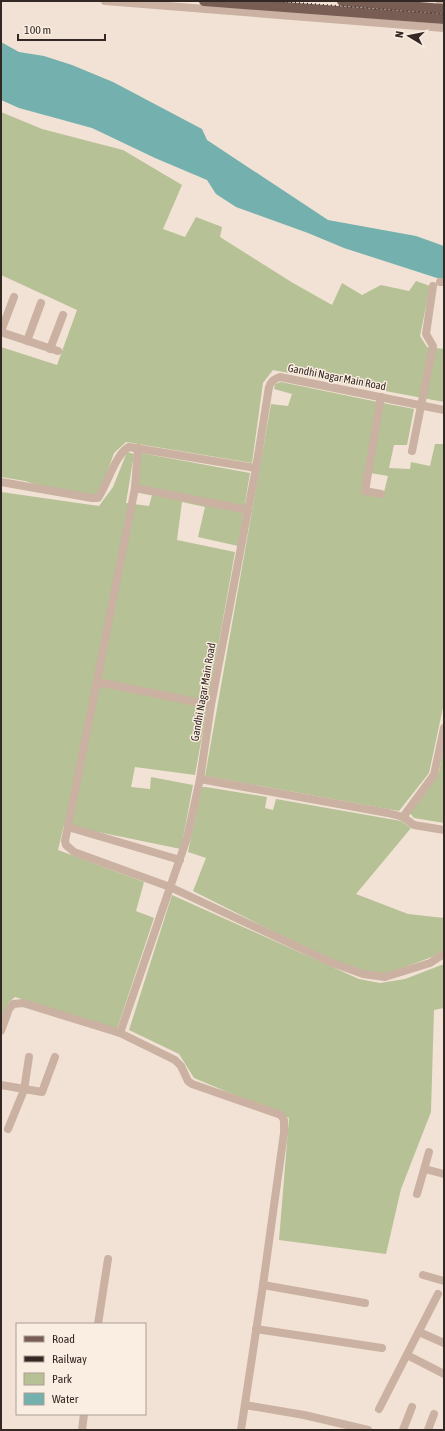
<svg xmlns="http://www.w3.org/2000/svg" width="445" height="1431" viewBox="0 0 445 1431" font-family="'Asap Condensed',sans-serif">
  <rect width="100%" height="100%" fill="#f2e2d5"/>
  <g fill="#b6c195">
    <path d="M 1,112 L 42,129 L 123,150 L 182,185 L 163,229 L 185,237 L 196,217 L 222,227 L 220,237 L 293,283 L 332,305 L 342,283 L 362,295 L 381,285 L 409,291 L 416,281 L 430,286 L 420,336 L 427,347 L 444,349 L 444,402 L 273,370 L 263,383 L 252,463 L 126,442 L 114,453 L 101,490 L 95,495 L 47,488 L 25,481 L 1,477 L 1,347 L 57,365 L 77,310 L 1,275 Z"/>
    <path d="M 281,382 L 378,402 L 363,488 L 384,492 L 388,476 L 370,473 L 383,403 L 414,409 L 407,445 L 394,445 L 389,468 L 410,469 L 411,462 L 430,466 L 435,444 L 444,444 L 444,703 L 429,773 L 399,811 L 205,776 L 271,404 L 288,406 L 292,394 L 274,389 L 275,384 Z"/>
    <path d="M 127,452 L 134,454 L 126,503 L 149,506 L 152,495 L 138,492 L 141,453 L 250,473 L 238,546 L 198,537 L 205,507 L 182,502 L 177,540 L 235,552 L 195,775 L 135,767 L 131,787 L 150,789 L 151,777 L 193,785 L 181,849 L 64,825 L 58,850 L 144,882 L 136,911 L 154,918 L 117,1029 L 15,997 L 9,1002 L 1,1022 L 1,492 L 99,506 L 113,487 Z"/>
    <path d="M 444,744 L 444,823 L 414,818 L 409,812 L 439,772 Z"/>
    <path d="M 202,787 L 206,787 L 267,797 L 265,808 L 273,810 L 276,799 L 401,821 L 411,828 L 356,894 L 408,914 L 444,918 L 444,950 L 432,957 L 383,975 L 363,971 L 330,960 L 193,891 L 206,858 L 188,852 L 201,790 Z"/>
    <path d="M 172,895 L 359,979 L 380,983 L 405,979 L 444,964 L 444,1008 L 434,1010 L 431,1112 L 401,1189 L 386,1254 L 279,1240 L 289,1118 L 194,1078 L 179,1054 L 129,1030 Z"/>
  </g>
  <path fill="#73b0ae" d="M 1,42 L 19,52 L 44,56 L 72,65 L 113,82 L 202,129 L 207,140 L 328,220 L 416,236 L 444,246 L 444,279 L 437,278 L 344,248 L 308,233 L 236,207 L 216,194 L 207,180 L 155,158 L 92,128 L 19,108 L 1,100 Z"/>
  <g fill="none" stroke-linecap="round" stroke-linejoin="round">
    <g stroke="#cab1a1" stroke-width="8">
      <path d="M 105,1 L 444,28"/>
      <path d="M 440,1 L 444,1"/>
      <path d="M 440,282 L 444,282"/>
      <path d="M 1,331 L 14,297"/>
      <path d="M 1,332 L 58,351"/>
      <path d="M 27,341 L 41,303"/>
      <path d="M 50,349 L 63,315"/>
      <path d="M 412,451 L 433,346 L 426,334 L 433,286"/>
      <path d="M 1,482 L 92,498 L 98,498 C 107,485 116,453 129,447 L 256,468"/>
      <path d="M 135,488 L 248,510"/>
      <path d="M 381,494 L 365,491 L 381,397"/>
      <path d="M 96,686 L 135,488 L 138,448"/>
      <path d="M 211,705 L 103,683 L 99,684 L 96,686 L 65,841 L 66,845 L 74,852 L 170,887 L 330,962 L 363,974 L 385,977 L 430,963 L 444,954"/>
      <path d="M 200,779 L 388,813 L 403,817 L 414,825 L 444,830"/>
      <path d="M 403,817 L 434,775 L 444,728"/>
      <path d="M 68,827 L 180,860"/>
      <path d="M 1,1031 L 9,1009 L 13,1004 L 23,1003 L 120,1033 L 187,838 L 200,779 L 211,705 L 256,468 L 269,387 C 271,381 274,379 280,377 L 444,410"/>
      <path d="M 120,1033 L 175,1060 L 181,1066 L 188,1081 L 192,1084 L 281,1115 L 284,1120 L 284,1133 L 263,1285 L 241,1430"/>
      <path d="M 1,1085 L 42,1092 L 55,1057"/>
      <path d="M 8,1129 L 24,1090 L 29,1057"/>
      <path d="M 425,1169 L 444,1174"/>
      <path d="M 417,1194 L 429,1152"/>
      <path d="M 423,1275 L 444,1281"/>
      <path d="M 263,1285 L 365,1303"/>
      <path d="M 98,1324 L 108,1259"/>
      <path d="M 256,1329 L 382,1348"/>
      <path d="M 419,1332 L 444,1343"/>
      <path d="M 407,1355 L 444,1374"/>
      <path d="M 245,1405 L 304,1415 L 368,1430"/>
      <path d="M 379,1409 L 438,1294"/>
      <path d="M 82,1430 L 84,1414"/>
      <path d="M 403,1430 L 412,1407"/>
      <path d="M 428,1430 L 434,1414"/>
    </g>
    <g stroke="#775d54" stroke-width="10">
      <path d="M 204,1 L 444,19"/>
      <path d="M 342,1 L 444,9"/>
    </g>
    <path stroke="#342824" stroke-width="1.5" stroke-dasharray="1 3" stroke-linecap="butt" d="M 275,1 L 444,14"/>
  </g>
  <g text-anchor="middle" stroke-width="3" stroke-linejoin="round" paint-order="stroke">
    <g font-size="11" fill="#342824" stroke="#faede1">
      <text transform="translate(337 377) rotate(11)" y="4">Gandhi Nagar Main Road</text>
      <text transform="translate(203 692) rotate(-80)" y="4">Gandhi Nagar Main Road</text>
    </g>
  </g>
  <rect width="445" height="1431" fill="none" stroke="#342824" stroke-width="4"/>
  <rect x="16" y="1323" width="130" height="92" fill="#faede1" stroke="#ab9e95"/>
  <rect x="24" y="1336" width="20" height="6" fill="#775d54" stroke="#ab9e95"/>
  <text x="52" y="1343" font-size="12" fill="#342824">Road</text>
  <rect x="24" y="1356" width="20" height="6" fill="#342824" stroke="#ab9e95"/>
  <text x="52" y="1363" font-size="12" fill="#342824">Railway</text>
  <rect x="24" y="1373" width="20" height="12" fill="#b6c195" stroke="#ab9e95"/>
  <text x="52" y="1383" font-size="12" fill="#342824">Park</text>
  <rect x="24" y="1393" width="20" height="12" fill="#73b0ae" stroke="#ab9e95"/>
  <text x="52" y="1403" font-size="12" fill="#342824">Water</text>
  <g transform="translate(409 36) rotate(280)" stroke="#faede1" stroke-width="3" paint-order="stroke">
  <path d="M0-3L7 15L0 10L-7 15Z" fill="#342824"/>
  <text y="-6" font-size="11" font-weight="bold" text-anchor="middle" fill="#342824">N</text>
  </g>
  <path d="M18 34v6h87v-6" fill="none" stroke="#342824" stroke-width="2"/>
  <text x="24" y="34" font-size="12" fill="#342824" stroke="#faede1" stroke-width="3" paint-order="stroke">100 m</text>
</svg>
